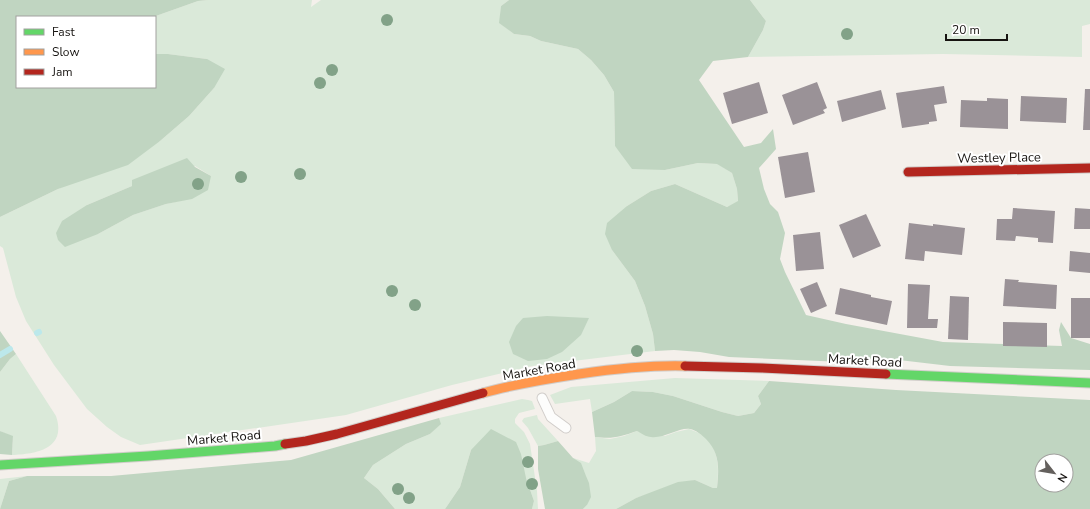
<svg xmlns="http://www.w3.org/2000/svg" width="1090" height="509" viewBox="0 0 1090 509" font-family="'Nunito Sans',sans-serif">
  <rect width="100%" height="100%" fill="#f4f0eb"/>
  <g fill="#dae9d9" fill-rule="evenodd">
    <path d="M 208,0 L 312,0 L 311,7 L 321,0 L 509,0 L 501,6 L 500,23 L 514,34 L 530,36 L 541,41 L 578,49 L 591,60 L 604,75 L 614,92 L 615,146 L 665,170 L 698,163 L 718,164 L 732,173 L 737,189 L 738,202 L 727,207 L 675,184 L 651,191 L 627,206 L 612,250 L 635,281 L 645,306 L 653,334 L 655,351 L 532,366 L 452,385 L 346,415 L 140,445 L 121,437 L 107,427 L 87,409 L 54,365 L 26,321 L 16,297 L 3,248 L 0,246 L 0,217 L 58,189 L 160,141 L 189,116 L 214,88 L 207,59 L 168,54 L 155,54 L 155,17 L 153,17 L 198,1 ZM 195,166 L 211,176 L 192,198 L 166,204 L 133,215 L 98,234 L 87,205 L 132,186 Z"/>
    <path d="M 749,0 L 1090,0 L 1090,24 L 1082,26 L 1082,57 L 943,54 L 748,57 L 763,30 L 766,21 L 750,0 Z"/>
    <path d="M 16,354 L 56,416 C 67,449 36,454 12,455 L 13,437 L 0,431 L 0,372 L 10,359 Z"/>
    <path d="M 675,378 L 769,381 L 758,396 L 761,404 L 754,413 L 738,416 L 722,412 L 673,396 L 653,392 L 632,391 L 614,402 L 592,412 L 590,399 L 555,404 L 550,395 L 571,387 Z"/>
    <path d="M 522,399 L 528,400 L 532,401 L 535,409 L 519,413 L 515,419 L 515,423 L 524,432 L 530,444 L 537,491 L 538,509 L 532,509 L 534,501 L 526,478 L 471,450 L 460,487 L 445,509 L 395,509 L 378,489 L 364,478 L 373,465 L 406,444 L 430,434 L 440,424 L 439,418 Z"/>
    <path d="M 537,415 L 538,419 L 558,441 L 544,445 L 538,446 L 528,428 L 522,421 L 524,418 Z"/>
    <path d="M 689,429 C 693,431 698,432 701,434 C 720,447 719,468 717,488 L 713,488 L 695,480 L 636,498 L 616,509 L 583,509 L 587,505 L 573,458 L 589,463 L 596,451 L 595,437 L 610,439 L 624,436 L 637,431 L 665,436 L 676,432 Z"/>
    <path d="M 27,476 L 9,481 L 0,509 L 0,479 Z"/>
  </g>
  <g fill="#c0d5c1" fill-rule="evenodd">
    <path d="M 0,0 L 208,0 L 198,1 L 153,17 L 17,17 L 17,87 L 155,87 L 155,54 L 168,54 L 207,59 L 225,69 L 214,88 L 189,116 L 160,141 L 128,165 L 58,189 L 0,217 Z"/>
    <path d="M 509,0 L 750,0 L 766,21 L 763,30 L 748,57 L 713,61 L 699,80 L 744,147 L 761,143 L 773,129 L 776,149 L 759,168 L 764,189 L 770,204 L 778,212 L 785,233 L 780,259 L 785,272 L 806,315 L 846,324 L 943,342 L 1062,346 L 1059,330 L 1061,322 L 1071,338 L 1090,344 L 1090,370 L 950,366 L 882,358 L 843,362 L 729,357 L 700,352 L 674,350 L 655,351 L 653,334 L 645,306 L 635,281 L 612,250 L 605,234 L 607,223 L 627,206 L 651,191 L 675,184 L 727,207 L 738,201 L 737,189 L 732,173 L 717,164 L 698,163 L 665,170 L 632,169 L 615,146 L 614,92 L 604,75 L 591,60 L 578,49 L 541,41 L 530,36 L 514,34 L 499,23 L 501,6 Z"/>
    <path d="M 187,158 L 195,167 L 211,176 L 208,190 L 192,199 L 166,204 L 133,215 L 98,234 L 65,247 L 58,240 L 56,233 L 62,221 L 87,205 L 132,186 L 132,180 Z"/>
    <path d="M 547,316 L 589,318 L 581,335 L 562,352 L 547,359 L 528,361 L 513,354 L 509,342 L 516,326 L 523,318 Z"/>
    <path d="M 0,331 L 16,354 L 10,359 L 0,372 Z"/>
    <path d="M 769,381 L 896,390 L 1090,400 L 1090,509 L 616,509 L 636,498 L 678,482 L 695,480 L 713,488 L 717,488 C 719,469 720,453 706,439 C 702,435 696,430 690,429 C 680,427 663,439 651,437 C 646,437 641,433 637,431 C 620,437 613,439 595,437 L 592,412 L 614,402 L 632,391 L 653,392 L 673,396 L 722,412 L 738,416 L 754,413 L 761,404 L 758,396 ZM 1042,461 L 1066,461 L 1066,485 L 1042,485 Z"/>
    <path d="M 439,418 L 441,424 L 430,434 L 406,444 L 373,465 L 364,478 L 378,489 L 395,509 L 0,509 L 9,481 L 27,476 L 111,476 L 291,460 Z"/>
    <path d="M 491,429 L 516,442 L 521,454 L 526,478 L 534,501 L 532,509 L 445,509 L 460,487 L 471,450 Z"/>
    <path d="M 0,431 L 13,436 L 12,455 L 0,454 Z"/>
    <path d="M 558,441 L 573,458 L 581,463 L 586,476 L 589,483 L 591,497 L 587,505 L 583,509 L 545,509 L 538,469 L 538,446 L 544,445 Z"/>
  </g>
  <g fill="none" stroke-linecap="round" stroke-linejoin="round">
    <g stroke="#bce8eb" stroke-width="6">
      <path d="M 37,333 L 39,332"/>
      <path d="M 0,355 L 10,349"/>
    </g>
  </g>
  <g fill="#9a9297">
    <path d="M 759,82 L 768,113 L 732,124 L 723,93 Z"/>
    <path d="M 817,82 L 827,108 L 823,110 L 825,113 L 793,125 L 782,95 Z"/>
    <path d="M 944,86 L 947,103 L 934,105 L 937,121 L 929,122 L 929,124 L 902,128 L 896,93 Z"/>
    <path d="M 1085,89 L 1090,89 L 1090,130 L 1083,130 Z"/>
    <path d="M 881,90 L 886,109 L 842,122 L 837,101 Z"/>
    <path d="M 1021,96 L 1067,98 L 1066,123 L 1020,121 Z"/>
    <path d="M 987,98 L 1008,99 L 1008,129 L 960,127 L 961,100 L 987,101 Z"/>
    <path d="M 808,152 L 815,192 L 785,198 L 778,157 Z"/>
    <path d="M 1013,208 L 1055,211 L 1053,243 L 1038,242 L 1038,238 L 1016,236 L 1015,241 L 996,240 L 997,219 L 1012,219 Z"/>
    <path d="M 1075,208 L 1090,209 L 1090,229 L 1074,229 Z"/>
    <path d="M 866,214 L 881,246 L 853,258 L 839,225 Z"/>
    <path d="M 909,223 L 933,226 L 933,224 L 965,228 L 962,255 L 925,251 L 924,261 L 905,259 Z"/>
    <path d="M 820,232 L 824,269 L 796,271 L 793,235 Z"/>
    <path d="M 1070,251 L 1090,253 L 1090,273 L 1069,271 Z"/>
    <path d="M 1005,279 L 1019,280 L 1018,282 L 1057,285 L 1056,309 L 1003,306 Z"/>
    <path d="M 817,282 L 827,306 L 811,313 L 800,289 Z"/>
    <path d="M 908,284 L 930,285 L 928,319 L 938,319 L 937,328 L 907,328 Z"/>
    <path d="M 840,288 L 871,295 L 871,297 L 892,301 L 887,325 L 835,314 Z"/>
    <path d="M 950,296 L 969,297 L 968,340 L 948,339 Z"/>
    <rect x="1071" y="298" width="19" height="40"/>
    <path d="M 1003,322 L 1047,323 L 1047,347 L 1003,346 Z"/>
  </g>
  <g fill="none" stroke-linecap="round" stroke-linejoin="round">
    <g stroke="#d1cdca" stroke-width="11">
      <path id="lane" d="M 542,398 L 551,417 L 566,428"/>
    </g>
    <g stroke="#d1cdca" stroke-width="11">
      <g id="fast">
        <path d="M 886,374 L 1090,383"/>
        <path d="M 0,465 L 148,456 L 275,446 L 285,444"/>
      </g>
    </g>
    <g stroke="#d1cdca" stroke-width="11">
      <path id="slow" d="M 483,393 C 514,384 546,379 579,374 C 614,369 650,365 685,366"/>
    </g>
    <g stroke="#d1cdca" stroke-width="11">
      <g id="jam">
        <path d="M 908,172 L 1090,168"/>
        <path d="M 685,366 L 762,368 L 886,374"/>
        <path d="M 285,444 L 306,441 L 337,434 L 483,393"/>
      </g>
    </g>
    <use href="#lane" stroke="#fdfdfc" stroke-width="9"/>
    <use href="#fast" stroke="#63d668" stroke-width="9"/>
    <use href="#slow" stroke="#ff974d" stroke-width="9"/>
    <use href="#jam" stroke="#b3261e" stroke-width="9"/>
  </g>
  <g fill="#82a288">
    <circle cx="387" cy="20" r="6"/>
    <circle cx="847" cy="34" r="6"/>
    <circle cx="332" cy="70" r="6"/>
    <circle cx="320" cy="83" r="6"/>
    <circle cx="300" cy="174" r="6"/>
    <circle cx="241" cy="177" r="6"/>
    <circle cx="198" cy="184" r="6"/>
    <circle cx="392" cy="291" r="6"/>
    <circle cx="415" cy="305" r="6"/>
    <circle cx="637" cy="351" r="6"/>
    <circle cx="528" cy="462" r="6"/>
    <circle cx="532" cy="484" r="6"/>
    <circle cx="398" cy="489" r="6"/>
    <circle cx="409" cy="498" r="6"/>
  </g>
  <g text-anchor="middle" stroke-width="4" stroke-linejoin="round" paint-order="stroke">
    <g font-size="13" fill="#161310" stroke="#fff">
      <text transform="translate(999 157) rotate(-1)" y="5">Westley Place</text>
      <text transform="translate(865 360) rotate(3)" y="5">Market Road</text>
      <text transform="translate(539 369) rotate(-10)" y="5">Market Road</text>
      <text transform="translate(224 437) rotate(-5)" y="5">Market Road</text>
    </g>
  </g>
  <rect x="16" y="16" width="140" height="72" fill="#ffffff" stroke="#a2a19f"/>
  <rect x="24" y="29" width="20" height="6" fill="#63d668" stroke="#a2a19f"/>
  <text x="52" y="36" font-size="12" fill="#161310">Fast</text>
  <rect x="24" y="49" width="20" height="6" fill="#ff974d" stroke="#a2a19f"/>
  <text x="52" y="56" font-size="12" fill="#161310">Slow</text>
  <rect x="24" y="69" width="20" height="6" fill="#b3261e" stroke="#a2a19f"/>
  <text x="52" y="76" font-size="12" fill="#161310">Jam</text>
  <g transform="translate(1054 473) rotate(121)"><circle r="19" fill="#ffffff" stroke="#a2a19f"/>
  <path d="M0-3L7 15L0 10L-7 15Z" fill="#64605d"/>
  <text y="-6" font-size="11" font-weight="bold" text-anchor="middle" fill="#161310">N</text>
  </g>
  <path d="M946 34v6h61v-6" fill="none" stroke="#161310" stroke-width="2"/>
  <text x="952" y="34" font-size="12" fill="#161310" stroke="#ffffff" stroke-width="3" paint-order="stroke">20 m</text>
</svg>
